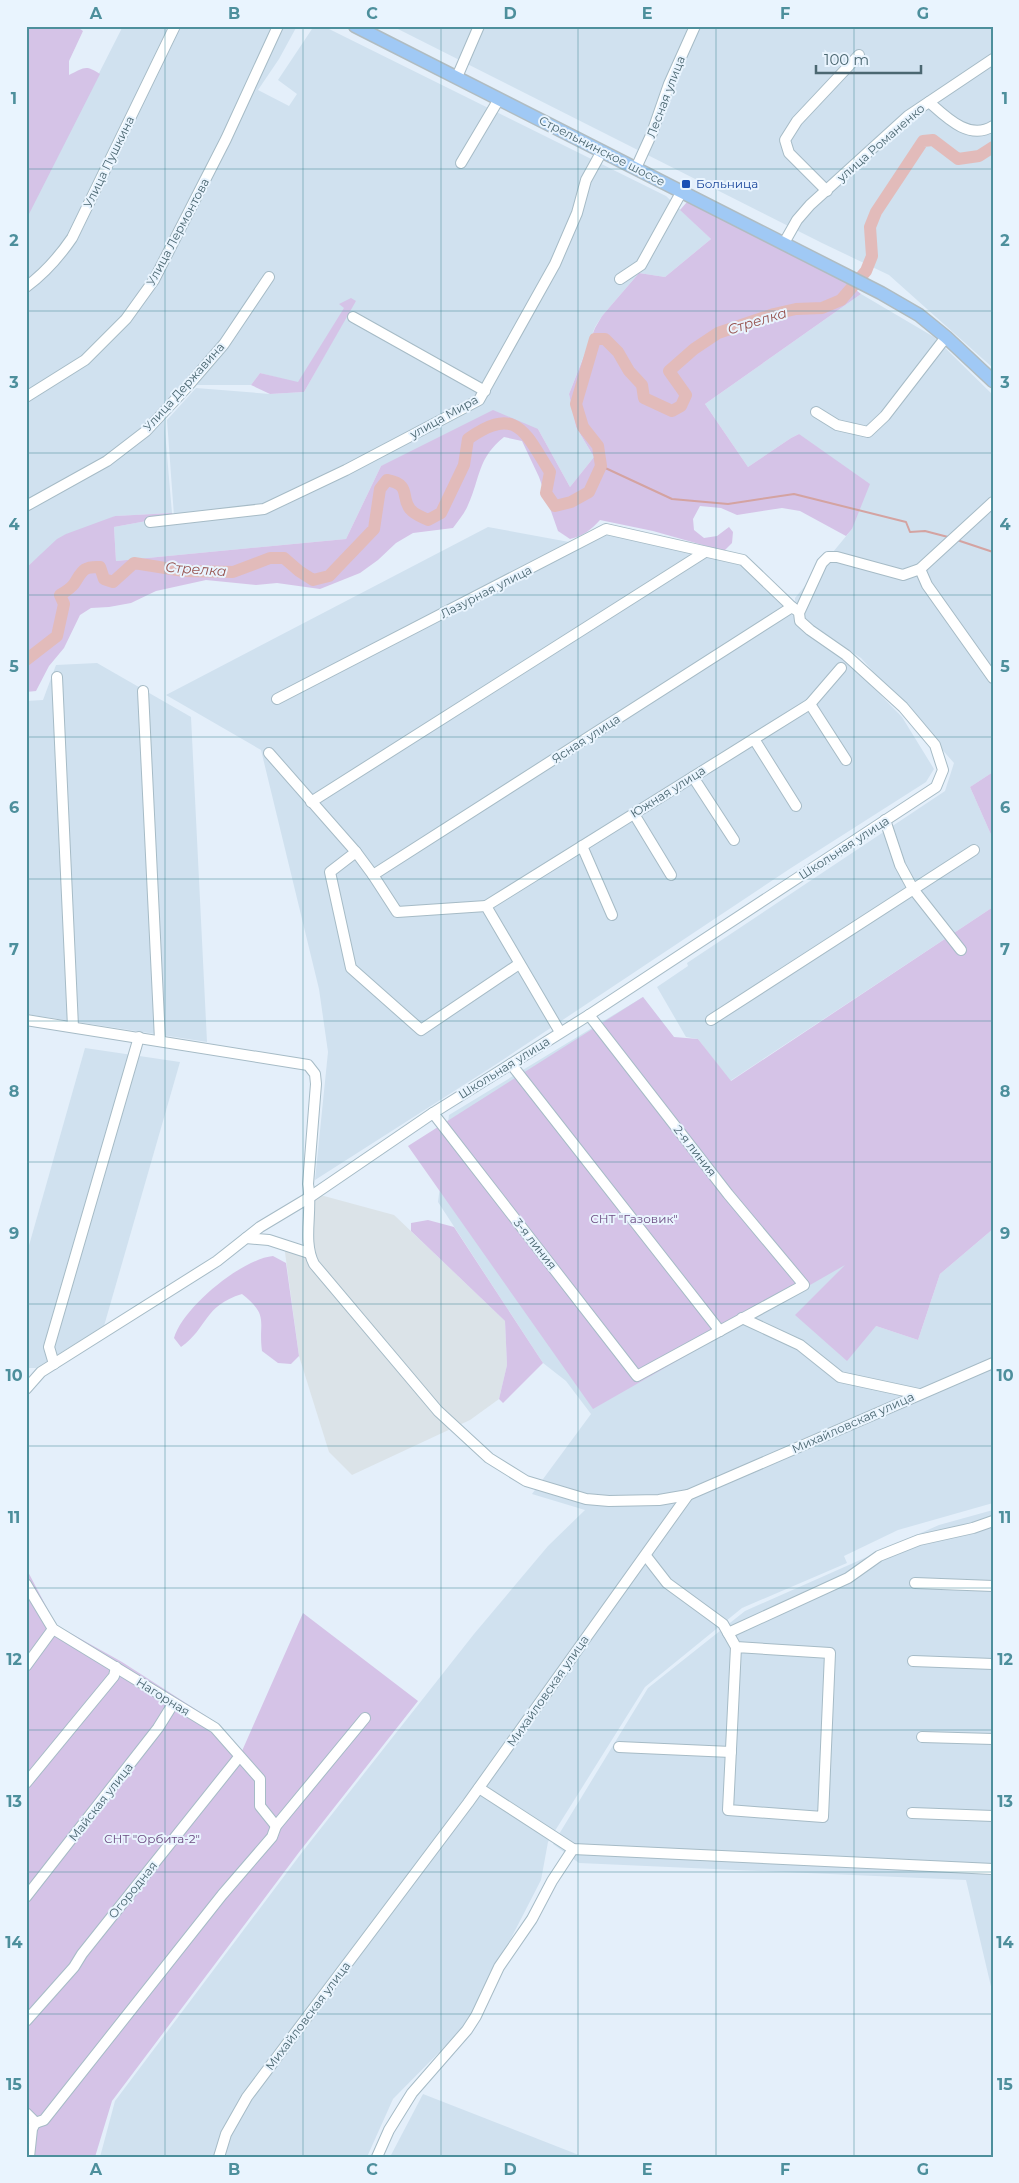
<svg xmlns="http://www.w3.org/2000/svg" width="1019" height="2183" viewBox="0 0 1019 2183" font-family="Montserrat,sans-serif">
  <rect width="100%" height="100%" fill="#e4effa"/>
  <g fill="#d0e1ef">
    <path d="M 123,26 L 297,26 L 279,59 L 258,90 L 289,106 L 297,94 L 278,80 L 314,26 L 323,26 L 666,196 L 711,239 L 665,277 L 639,273 L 602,316 L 595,327 L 569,394 L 576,427 L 594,457 L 570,487 L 538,429 L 381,466 L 346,539 L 116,561 L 114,527 L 174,516 L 167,420 L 196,388 L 270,394 L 304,392 L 355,301 L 340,304 L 345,308 L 298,383 L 260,373 L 251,385 L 195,385 L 164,420 L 172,513 L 115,516 L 37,558 L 26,568 L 26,217 Z"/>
    <path d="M 392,26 L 993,26 L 993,368 L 889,275 L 822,243 Z"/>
    <path d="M 861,294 L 934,337 L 993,395 L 993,772 L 970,787 L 993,839 L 993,907 L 730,1081 L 698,1039 L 686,1037 L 657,987 L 688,966 L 687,963 L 945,791 L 954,763 L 861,658 L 796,617 L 795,598 L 852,529 L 799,434 L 791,438 L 748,467 L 705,404 Z"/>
    <path d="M 488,527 L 580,544 L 603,533 L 741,565 L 791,614 L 846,660 L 902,717 L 934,769 L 926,782 L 791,868 L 495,1065 L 315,1180 L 328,1052 L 319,989 L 261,750 L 166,695 Z"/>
    <path d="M 97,663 L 191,717 L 207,1042 L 26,1014 L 26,701 L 43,700 L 56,665 Z"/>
    <path d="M 643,997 L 847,1263 L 876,1326 L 918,1340 L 940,1274 L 993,1229 L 993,1503 L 898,1530 L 844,1556 L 847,1563 L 742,1608 L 645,1687 L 548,1842 L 541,1880 L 467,2024 L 393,2099 L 367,2157 L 100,2157 L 115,2101 L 303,1851 L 474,1634 L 548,1546 L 585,1510 L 532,1494 L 591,1414 L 566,1381 L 543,1363 L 438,1202 L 449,1115 Z"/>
    <path d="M 85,1048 L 180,1062 L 104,1326 L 36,1368 L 26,1368 L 26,1256 Z"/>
    <path d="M 993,1510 L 993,1995 L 966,1880 L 579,1863 L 553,1844 L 648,1688 L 745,1611 L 939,1525 Z"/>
    <path d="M 423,2094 L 584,2157 L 390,2157 Z"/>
  </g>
  <path fill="#dbe3e8" d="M 324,1196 L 394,1215 L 505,1321 L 507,1365 L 499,1399 L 470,1420 L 352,1475 L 329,1452 L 299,1356 L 284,1245 L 308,1253 L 310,1197 Z"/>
  <g fill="#d5c3e7">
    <path d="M 26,26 L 76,26 L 83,31 L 69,61 L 69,75 C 84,68 85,64 100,74 L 29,214 L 26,212 Z"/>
    <path d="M 687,202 L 839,276 L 861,294 L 705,404 L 748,467 L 791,438 L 799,434 L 870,484 L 852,529 L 846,536 L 800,511 L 782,508 L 737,515 L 721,508 L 700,506 L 693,519 L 694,530 L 704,538 L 717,536 L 729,527 L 733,532 L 732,543 L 724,551 L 653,531 L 600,520 C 591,530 583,536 570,539 L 558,531 L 539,477 L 522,441 L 504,437 C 477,459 481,476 468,505 C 465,513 458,521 453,528 L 413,533 L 396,543 L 378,560 L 360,573 L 320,589 L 277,583 L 256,585 L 206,580 L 156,591 L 131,603 L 109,607 L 91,608 L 80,615 L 64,648 L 49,666 L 36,691 L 26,692 L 26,568 L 57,539 L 66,534 L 115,516 L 172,513 L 174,516 L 114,527 L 116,561 L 346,539 L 381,466 L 493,410 L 538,429 L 570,487 L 594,457 L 576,427 L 569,394 L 595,328 L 602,316 L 639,273 L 665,277 L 711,239 L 680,210 Z"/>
    <path d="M 351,298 L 356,301 L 304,392 L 270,394 L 251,385 L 260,373 L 298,382 L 344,308 L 339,304 Z"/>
    <path d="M 993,772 L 993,839 L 970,787 Z"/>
    <path d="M 993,907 L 993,1229 L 940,1274 L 918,1340 L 876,1326 L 847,1361 L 795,1315 L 845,1265 L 593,1409 L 408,1146 L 643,997 L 674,1037 L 698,1039 L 731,1081 Z"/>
    <path d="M 428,1220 L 454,1227 L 543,1363 L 503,1403 L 499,1399 L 507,1365 L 505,1321 L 411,1231 L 411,1223 Z"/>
    <path d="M 273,1256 L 286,1263 L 299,1356 L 291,1364 L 278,1363 L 262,1351 C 258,1321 270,1316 242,1294 C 203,1306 208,1328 181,1347 L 174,1338 C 183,1307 242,1259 273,1256 Z"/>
    <path d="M 26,1568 L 56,1625 L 122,1662 L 217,1723 L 242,1751 L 303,1613 L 418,1701 L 300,1851 L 112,2101 L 95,2157 L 26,2157 Z"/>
  </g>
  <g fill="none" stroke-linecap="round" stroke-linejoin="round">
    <g stroke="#d4a3a1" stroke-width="2">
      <path d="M 601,466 L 672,499 L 728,504 L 794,494 L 906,522 L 910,532 L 925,531 L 948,537"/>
      <path d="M 957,540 L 993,552"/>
    </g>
    <path stroke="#e2bbba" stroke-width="12" d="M 26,660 L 57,636 L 64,604 L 60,595 C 65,592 71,588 74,584 C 82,572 82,566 100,567 L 104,579 L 113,582 L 134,563 L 184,571 L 233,572 L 270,558 L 284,558 L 299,571 L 313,580 L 329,576 L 374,529 L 380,489 L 387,480 C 412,485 400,496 410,509 C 415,515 422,517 428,520 L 441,513 L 464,465 L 468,439 C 517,404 525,433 550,472 L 546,493 L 555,506 L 571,502 L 589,492 L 601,466 L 598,446 L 583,427 L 576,404 L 595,339 L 605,339 L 618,352 L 629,371 L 642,385 L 644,398 L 672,411 L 681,406 L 686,395 L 669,371 L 694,349 L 718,333 L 774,314 L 796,309 L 822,308 L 841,300 L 866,271 L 872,256 L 870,227 L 876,212 L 923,141 L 933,140 L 958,159 L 979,156 L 993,147"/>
    <g stroke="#a6bbc6" stroke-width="12">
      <g id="minor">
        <path d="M 457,77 L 479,26"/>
        <path d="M 929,102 C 946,117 969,141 993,126"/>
        <path d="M 461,163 L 499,99"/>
        <path d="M 636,168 L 652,133 L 669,84 L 695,26"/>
        <path d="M 827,191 L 789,153 L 785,140 L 797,121 L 859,55"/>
        <path d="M 784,243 L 797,220 L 810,205 L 908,116 L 993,59"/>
        <path d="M 620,279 L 641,265 L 682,191"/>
        <path d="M 26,287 C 45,273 59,257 72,238 L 175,26"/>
        <path d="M 353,317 L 485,391"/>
        <path d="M 26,397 L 85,360 L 126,319 L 154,280 L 226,139 L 278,26"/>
        <path d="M 816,412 L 837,425 L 868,432 L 885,416 L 946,337"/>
        <path d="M 26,506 L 107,461 L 146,431 L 187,387 L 224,344 L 269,277"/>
        <path d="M 150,522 L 264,509 L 346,470 L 479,400 L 555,264 L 577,213 L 586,180 L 602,151"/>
        <path d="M 920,569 L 927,585 L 993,678"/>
        <path d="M 57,677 L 73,1027"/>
        <path d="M 143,691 L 160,1040"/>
        <path d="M 277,699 L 606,529 L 743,560 L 792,607"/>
        <path d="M 810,704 L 846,760"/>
        <path d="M 754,739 L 796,806"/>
        <path d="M 269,753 L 356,852 L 373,875 L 397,912 L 486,906 L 560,1032"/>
        <path d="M 693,777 L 734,840"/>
        <path d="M 311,802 L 705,552"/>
        <path d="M 634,814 L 671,875"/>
        <path d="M 885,820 L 900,865 L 913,889 L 961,950"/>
        <path d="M 582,846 L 612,915"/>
        <path d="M 356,852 L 330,872 L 351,968 L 421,1030 L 519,964"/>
        <path d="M 373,875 L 792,607 L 796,610"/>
        <path d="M 486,906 L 810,704 L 841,668"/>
        <path d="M 26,1020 L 308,1065 L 315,1074 L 316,1084 L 308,1184 C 313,1211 302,1241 314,1264 L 438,1411 L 489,1458 L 526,1481 L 586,1499 L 609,1501 L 659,1500 L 688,1495"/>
        <path d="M 711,1020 L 974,850"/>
        <path d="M 511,1064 L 720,1331"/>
        <path d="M 433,1113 L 637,1376 L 804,1285 L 728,1194 L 589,1015"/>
        <path d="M 246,1238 L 269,1240 L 309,1253"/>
        <path d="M 742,1318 L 800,1345 L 840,1377 L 919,1394"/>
        <path d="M 54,1364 L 49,1347 L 139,1037"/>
        <path d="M 26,1389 L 41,1372 L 217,1261 L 260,1227 L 310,1197 L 433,1113 L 589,1015 L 936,787 L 943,770 L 935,745 L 903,707 L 846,655 L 810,630 L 800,621 L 799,613 L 822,563 L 828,557 L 837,557 L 903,575 L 920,569 L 993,502"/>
        <path d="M 646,1556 L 667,1583 L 723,1624 L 736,1647 L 830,1653 L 823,1817 L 728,1810 L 736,1647"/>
        <path d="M 915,1583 L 993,1586"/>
        <path d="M 26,1584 L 53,1629 L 215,1728 L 260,1779 L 260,1806 L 276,1826"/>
        <path d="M 728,1633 L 848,1578 L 879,1556 L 919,1540 L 973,1528 L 993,1521"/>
        <path d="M 913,1661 L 993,1664"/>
        <path d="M 26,1666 L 53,1629"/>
        <path d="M 922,1737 L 993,1739"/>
        <path d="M 619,1747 L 731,1752"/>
        <path d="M 26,1783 L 114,1676 L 116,1667"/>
        <path d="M 479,1788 L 573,1849 L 993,1869"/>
        <path d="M 912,1813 L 993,1816"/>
        <path d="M 26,1897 L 158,1728 L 173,1704"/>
        <path d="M 26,2021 L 74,1967 L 82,1954 L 239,1757"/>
        <path d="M 26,2113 L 36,2123"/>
        <path d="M 29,2157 L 32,2129 L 35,2123 L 44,2120 L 222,1895 L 272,1837 L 276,1826 L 365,1718"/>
        <path d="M 219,2157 L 226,2134 L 247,2097 L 468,1803 L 688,1495 L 993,1363"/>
        <path d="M 377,2157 L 389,2130 L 412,2093 L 467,2030 L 476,2016 L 499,1967 L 532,1919 L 552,1881 L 573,1849"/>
      </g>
    </g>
    <g stroke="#b0bcc1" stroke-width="15">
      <path id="major" d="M 355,26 L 881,293 L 919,315 L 946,337 L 993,381"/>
    </g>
    <use href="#minor" stroke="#fff" stroke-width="10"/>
    <use href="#major" stroke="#a0c9f5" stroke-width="12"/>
  </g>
  <path fill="none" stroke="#4d8f9c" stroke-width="1" stroke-opacity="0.55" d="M 165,26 L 165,2157M 303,26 L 303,2157M 441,26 L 441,2157M 578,26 L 578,2157M 716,26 L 716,2157M 854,26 L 854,2157M 26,169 L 993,169M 26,311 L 993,311M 26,453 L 993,453M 26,595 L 993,595M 26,737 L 993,737M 26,879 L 993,879M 26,1021 L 993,1021M 26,1162 L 993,1162M 26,1304 L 993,1304M 26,1446 L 993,1446M 26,1588 L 993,1588M 26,1730 L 993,1730M 26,1872 L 993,1872M 26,2014 L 993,2014"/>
  <rect fill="#1a4fb4" stroke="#e9f4fe" stroke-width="2" x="681" y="179" width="10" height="10" rx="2.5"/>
  <g text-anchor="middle" stroke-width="4" stroke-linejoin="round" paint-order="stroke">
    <g font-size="12" fill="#4b6771" stroke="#e9f4fe">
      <text transform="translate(666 97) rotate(-69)" y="4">Лесная улица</text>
      <text transform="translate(881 143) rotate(-41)" y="4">улица Романенко</text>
      <text transform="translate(602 151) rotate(27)" y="4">Стрельнинское шоссе</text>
      <text transform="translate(109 162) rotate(-64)" y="4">Улица Пушкина</text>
      <text transform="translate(178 232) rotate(-62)" y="4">Улица Лермонтова</text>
      <text transform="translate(184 387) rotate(-48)" y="4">Улица Державина</text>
      <text transform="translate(444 417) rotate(-29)" y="4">улица Мира</text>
      <text transform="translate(486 592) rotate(-27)" y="4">Лазурная улица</text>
      <text transform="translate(586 739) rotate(-33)" y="4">Ясная улица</text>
      <text transform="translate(668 792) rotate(-32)" y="4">Южная улица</text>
      <text transform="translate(844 848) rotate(-33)" y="4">Школьная улица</text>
      <text transform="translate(504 1068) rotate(-32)" y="4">Школьная улица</text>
      <text transform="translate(695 1151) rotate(52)" y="4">2-я линия</text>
      <text transform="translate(535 1244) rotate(52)" y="4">3-я линия</text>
      <text transform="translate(853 1423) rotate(-24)" y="4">Михайловская улица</text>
      <text transform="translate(548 1691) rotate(-55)" y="4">Михайловская улица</text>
      <text transform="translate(163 1697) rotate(32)" y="4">Нагорная</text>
      <text transform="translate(101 1802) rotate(-52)" y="4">Майская улица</text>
      <text transform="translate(133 1890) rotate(-51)" y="4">Огородная</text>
      <text transform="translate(308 2016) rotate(-53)" y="4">Михайловская улица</text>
    </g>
    <g font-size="12" fill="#164399" stroke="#e9f4fe" text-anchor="start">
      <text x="696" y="188">Больница</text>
    </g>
    <g font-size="12" fill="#6b4a81" stroke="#e9f4fe">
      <text x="634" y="1223">СНТ "Газовик"</text>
      <text x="152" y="1843">СНТ "Орбита-2"</text>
    </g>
    <g font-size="14" font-style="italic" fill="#975450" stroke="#e9f4fe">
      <text transform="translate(757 321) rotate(-17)" y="5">Стрелка</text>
      <text transform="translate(196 569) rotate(4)" y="5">Стрелка</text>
    </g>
  </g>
  <rect width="1019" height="2183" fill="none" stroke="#e9f4fe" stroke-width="55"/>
  <path d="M816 65v8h105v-8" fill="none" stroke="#4b6771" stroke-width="2.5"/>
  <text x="824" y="65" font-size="15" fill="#4b6771" stroke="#e9f4fe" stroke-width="4" paint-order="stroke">100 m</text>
  <rect x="28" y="28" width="964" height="2128" fill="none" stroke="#4d8f9c" stroke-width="2"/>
  <g font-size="16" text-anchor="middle" font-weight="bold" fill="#4d8f9c">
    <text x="96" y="19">A</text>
    <text x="234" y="19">B</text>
    <text x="372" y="19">C</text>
    <text x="510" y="19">D</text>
    <text x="647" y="19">E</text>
    <text x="785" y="19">F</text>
    <text x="923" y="19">G</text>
    <text x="14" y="104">1</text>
    <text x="1005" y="104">1</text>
    <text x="14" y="246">2</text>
    <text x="1005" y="246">2</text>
    <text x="14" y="388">3</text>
    <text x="1005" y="388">3</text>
    <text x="14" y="530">4</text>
    <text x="1005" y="530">4</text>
    <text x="14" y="672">5</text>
    <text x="1005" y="672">5</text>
    <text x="14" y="813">6</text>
    <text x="1005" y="813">6</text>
    <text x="14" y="955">7</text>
    <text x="1005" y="955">7</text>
    <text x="14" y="1097">8</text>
    <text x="1005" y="1097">8</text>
    <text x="14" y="1239">9</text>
    <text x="1005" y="1239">9</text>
    <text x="14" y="1381">10</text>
    <text x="1005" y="1381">10</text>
    <text x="14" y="1523">11</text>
    <text x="1005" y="1523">11</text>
    <text x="14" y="1665">12</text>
    <text x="1005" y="1665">12</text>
    <text x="14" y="1807">13</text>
    <text x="1005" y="1807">13</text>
    <text x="14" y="1948">14</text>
    <text x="1005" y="1948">14</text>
    <text x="14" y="2090">15</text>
    <text x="1005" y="2090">15</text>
    <text x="96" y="2175">A</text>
    <text x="234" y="2175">B</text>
    <text x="372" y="2175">C</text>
    <text x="510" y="2175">D</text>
    <text x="647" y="2175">E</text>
    <text x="785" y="2175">F</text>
    <text x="923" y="2175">G</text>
  </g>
</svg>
